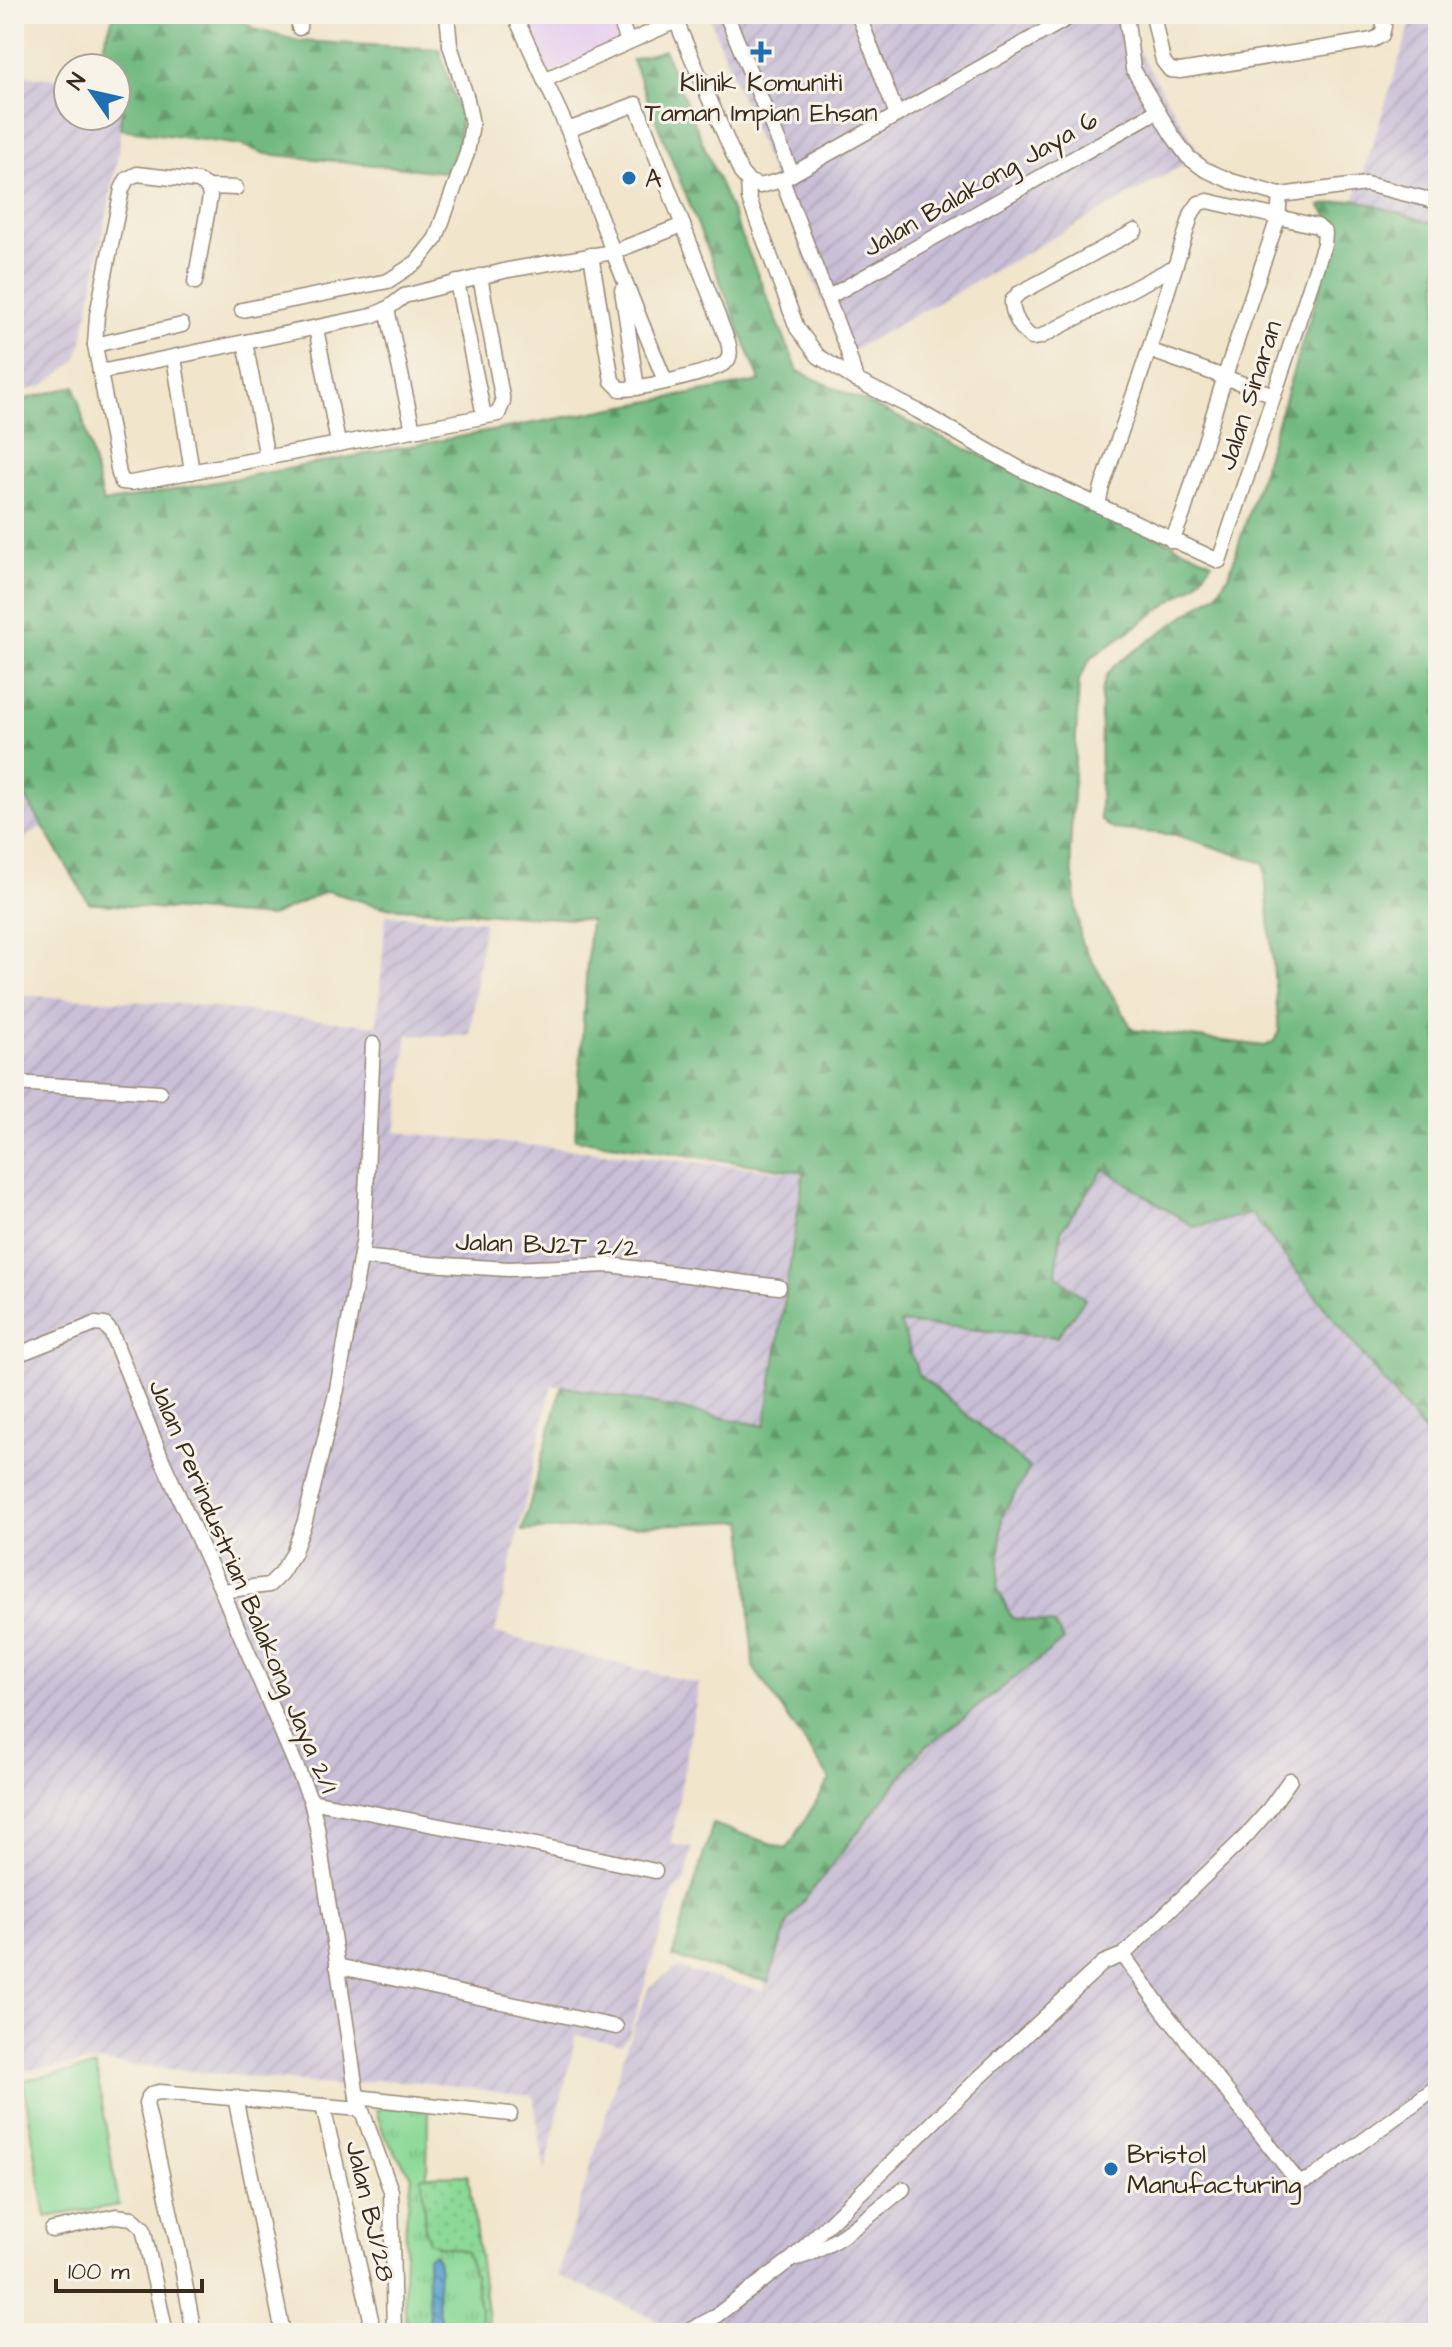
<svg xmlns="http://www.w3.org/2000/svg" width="1452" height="2347" viewBox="0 0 1452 2347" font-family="'Architects Daughter',sans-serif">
  <defs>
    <pattern id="industrial-furrows" width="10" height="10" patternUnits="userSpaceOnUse" patternTransform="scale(2)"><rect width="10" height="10" fill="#c9bfd7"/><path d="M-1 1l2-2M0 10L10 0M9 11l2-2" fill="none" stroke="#aea4b8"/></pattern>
    <pattern id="grass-tufts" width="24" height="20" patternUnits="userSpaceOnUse" patternTransform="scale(2)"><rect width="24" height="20" fill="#8cd997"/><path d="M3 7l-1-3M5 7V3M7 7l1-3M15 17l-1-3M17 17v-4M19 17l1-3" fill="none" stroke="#7aba82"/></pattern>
    <pattern id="forest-firs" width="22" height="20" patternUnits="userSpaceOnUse" patternTransform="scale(2)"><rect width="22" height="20" fill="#71b980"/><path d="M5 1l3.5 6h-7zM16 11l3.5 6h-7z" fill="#5e9768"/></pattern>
    <pattern id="park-dots" width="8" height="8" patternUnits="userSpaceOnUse" patternTransform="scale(2)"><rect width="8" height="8" fill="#8cd997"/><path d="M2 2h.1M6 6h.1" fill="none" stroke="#7aba82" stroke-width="1.8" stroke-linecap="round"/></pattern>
    <pattern id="water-waves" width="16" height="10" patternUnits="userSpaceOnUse" patternTransform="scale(2)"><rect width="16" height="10" fill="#5ba0d0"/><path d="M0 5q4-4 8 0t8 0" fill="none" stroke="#4c83a8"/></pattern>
  </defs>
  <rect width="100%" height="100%" fill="#f7f3e8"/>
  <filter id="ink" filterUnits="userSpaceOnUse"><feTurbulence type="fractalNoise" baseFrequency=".0125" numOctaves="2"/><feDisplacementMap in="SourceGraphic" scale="16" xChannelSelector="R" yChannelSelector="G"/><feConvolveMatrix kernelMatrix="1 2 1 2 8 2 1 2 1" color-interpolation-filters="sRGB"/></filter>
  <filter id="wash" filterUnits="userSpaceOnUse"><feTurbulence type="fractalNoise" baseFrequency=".006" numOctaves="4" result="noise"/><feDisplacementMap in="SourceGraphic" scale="32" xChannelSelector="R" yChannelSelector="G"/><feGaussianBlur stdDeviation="1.8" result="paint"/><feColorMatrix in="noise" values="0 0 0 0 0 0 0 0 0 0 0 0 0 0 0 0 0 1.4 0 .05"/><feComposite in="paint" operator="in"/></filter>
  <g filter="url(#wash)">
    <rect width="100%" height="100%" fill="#f1e5cb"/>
    <path fill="#e8d2ee" d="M 518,14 L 613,14 L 623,40 L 546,75 Z"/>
    <g fill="url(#industrial-furrows)">
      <path d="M 708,14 L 1131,14 L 1132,41 L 1201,155 L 844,355 Z"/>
      <path d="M 1414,14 L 1438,14 L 1438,225 L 1355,199 Z"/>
      <path d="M 14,73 L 68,81 L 68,116 L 116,116 L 116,88 L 123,89 L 119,150 L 83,338 L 76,361 L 43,386 L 14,394 Z"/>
      <path d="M 14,778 L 44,825 L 14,846 Z"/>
      <path d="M 386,915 L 484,921 L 470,1036 L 408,1035 L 396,1132 L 803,1173 L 763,1431 L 552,1385 L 495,1633 L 699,1684 L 671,1844 L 692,1848 L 685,1881 L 674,1891 L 629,2035 L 622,2045 L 576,2035 L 545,2172 L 533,2096 L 420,2082 L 377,2080 L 339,2086 L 100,2062 L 14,2071 L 14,995 L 183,1004 L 377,1026 Z"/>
      <path d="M 1104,1169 L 1194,1227 L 1251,1214 L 1438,1450 L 1438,2333 L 661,2333 L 657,2320 L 558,2275 L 627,2045 L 649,1987 L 676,1968 L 763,1991 L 789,1920 L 922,1750 L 1063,1640 L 1053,1624 L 1012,1618 L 998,1590 L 1002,1516 L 1029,1468 L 919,1375 L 900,1323 L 1056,1275 L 1061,1231 Z"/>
    </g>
    <path fill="url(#grass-tufts)" stroke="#64825a" stroke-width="2" d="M 384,2107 L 428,2108 L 427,2176 L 423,2176 L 436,2246 L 459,2249 L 466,2252 L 474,2275 L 484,2333 L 406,2333 L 404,2284 L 406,2221 L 412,2176 L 385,2137 L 376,2111 Z"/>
    <g fill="url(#forest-firs)" stroke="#56724f" stroke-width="2">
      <path d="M 114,14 L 222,14 L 238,17 L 255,29 L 299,41 L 439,49 L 461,119 L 457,149 L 444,172 L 266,154 L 241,145 L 120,129 L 123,90 L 116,88 L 116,68 L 95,68 Z"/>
      <path d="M 664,50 L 798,371 L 1212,562 L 1196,584 L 1091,658 L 1079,680 L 1070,851 L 1081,942 L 1133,1030 L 1265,1046 L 1274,1041 L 1279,1031 L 1264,863 L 1176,835 L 1112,829 L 1100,820 L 1101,694 L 1106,676 L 1115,665 L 1217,593 L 1230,572 L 1338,229 L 1320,206 L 1354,199 L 1438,225 L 1438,1450 L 1251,1214 L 1194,1227 L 1104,1169 L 1061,1231 L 1056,1275 L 1085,1299 L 1057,1337 L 900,1323 L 919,1375 L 1030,1468 L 1002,1516 L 998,1590 L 1012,1618 L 1053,1624 L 1064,1640 L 922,1750 L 789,1920 L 768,1982 L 672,1957 L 713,1824 L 787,1849 L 830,1779 L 753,1667 L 744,1521 L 522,1531 L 562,1386 L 765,1426 L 804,1172 L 575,1139 L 590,920 L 382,907 L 327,891 L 269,917 L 89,903 L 14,778 L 14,402 L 75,386 L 103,503 L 760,381 L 632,60 Z"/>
    </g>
    <path fill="url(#park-dots)" stroke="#64825a" stroke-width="2" d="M 468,2175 L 490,2333 L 484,2333 L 474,2275 L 466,2252 C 454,2246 441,2249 429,2242 L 425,2230 L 422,2176 Z"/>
    <path fill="#8cd997" stroke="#64825a" stroke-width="2" d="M 96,2067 L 119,2205 L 46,2217 L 23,2080 Z"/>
    <path fill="url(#water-waves)" stroke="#4b6577" stroke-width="2" d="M 434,2253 C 447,2274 426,2308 449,2333 L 428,2333 L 428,2329 L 415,2328 L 414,2326 L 428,2326 L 429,2324 L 427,2257 Z"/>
  </g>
  <g filter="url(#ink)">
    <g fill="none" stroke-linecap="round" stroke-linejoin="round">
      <g stroke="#968874" stroke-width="17">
        <g id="minor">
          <path d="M 514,14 L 568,130 L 613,252 L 665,381"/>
          <path d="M 618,14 L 628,42"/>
          <path d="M 673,14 L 741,173 L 748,181 L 749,199 L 797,328 L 818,356 L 856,380 L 918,411 L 1024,471 L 1098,505"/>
          <path d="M 726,14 L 792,174"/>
          <path d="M 858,14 L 897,115"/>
          <path d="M 1126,14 L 1133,69 L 1172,135 L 1188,157 L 1204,169 L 1231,181 L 1280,195 L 1366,184 L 1438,202"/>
          <path d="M 1161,14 L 1154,20 L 1163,61 L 1170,70 L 1180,71 L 1373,40 L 1382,35 L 1384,26 L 1383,14"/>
          <path d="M 299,28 L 300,14"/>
          <path d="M 544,80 L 676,21"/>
          <path d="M 568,130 L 636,104 L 728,342 C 730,349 731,355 727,361 C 719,372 635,390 620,389 L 612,381 L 591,255"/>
          <path d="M 782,180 L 848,352 L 856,380"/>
          <path d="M 748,181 L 760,186 L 782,180 L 1075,14"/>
          <path d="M 236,188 L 208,187 L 198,181 L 137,174 L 127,179 L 122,189 L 97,315 L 95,345 L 119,474 L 122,482 L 131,483 L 498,414 L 503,402 L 480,276"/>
          <path d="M 1208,201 L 1317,226 L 1325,233 L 1324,244 L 1219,561 L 1098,505 L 1102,487 L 1149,350 L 1192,213 L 1199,203 Z"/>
          <path d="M 1135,231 L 1018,294 L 1012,301 C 1012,315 1021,330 1032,338 L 1040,337 L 1174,267"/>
          <path d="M 195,282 L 210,197 L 208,187"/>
          <path d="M 457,282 L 484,416"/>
          <path d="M 622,290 L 637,388"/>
          <path d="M 827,298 L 1157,111"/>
          <path d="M 387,309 L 413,430"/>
          <path d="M 242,310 L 388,281 L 417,262 L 436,238 L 467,153 L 472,124 L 467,99 L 450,45 L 447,14"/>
          <path d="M 316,328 L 338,443"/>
          <path d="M 245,342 L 267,458"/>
          <path d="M 95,345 L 182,325"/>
          <path d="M 1149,350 L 1274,395"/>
          <path d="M 174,357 L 192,472"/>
          <path d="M 100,372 L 371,316 L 387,309 L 404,296 L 508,270 L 613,252 L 683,225"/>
          <path d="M 1172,541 L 1183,514 L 1225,376 L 1278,218 L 1280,195"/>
          <path d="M 14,1083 L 160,1092"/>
          <path d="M 361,1257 L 430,1264 L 508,1269 L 610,1265 L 779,1287"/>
          <path d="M 14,1356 L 95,1324 L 105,1325 L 111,1332 L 163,1462 L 222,1591 L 311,1801 L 317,1827 L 357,2097 L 391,2191 L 394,2333"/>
          <path d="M 222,1591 L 269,1585 L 281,1573 L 293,1554 L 305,1521 L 337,1389 L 364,1237 L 373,1044"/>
          <path d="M 311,1801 L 537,1845 L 655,1871"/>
          <path d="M 1123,1955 L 1162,2009 L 1299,2183 L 1314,2177 L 1438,2086"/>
          <path d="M 337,1966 L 616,2027"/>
          <path d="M 235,2097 L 283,2333"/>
          <path d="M 357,2097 L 510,2114"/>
          <path d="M 323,2106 L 371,2319 L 369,2325 L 363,2330 L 348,2333"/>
          <path d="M 52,2230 L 116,2216 L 132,2218 L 143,2228 L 166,2333"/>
          <path d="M 796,2258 C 830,2251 875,2211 903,2189"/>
          <path d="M 194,2333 L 179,2251 L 146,2103 C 148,2095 152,2093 160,2092 L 360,2109"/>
          <path d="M 685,2333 L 713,2318 L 793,2258 L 978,2079 L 1103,1963 L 1123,1955 L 1246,1836 L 1267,1812 L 1290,1780"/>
        </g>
      </g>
      <use href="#minor" stroke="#fff" stroke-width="14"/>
    </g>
  </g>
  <g fill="#1f6fb2" stroke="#f7f3e8" stroke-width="3">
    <path d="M757 40h8v8h8v8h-8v8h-8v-8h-8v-8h8z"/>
    <circle cx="629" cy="178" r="8"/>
    <circle cx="1111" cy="2169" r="8"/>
  </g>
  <g text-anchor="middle" stroke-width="6" stroke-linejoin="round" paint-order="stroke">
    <g font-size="26" fill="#3b2a1e" stroke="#f7f3e8" text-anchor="start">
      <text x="761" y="91" text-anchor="middle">Klinik Komuniti<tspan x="761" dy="30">Taman Impian Ehsan</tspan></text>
      <text x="645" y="187">A</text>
      <text x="1127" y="2163">Bristol<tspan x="1127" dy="30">Manufacturing</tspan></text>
    </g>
    <g font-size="26" fill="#3b2a1e" stroke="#f7f3e8">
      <text transform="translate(980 183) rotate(-30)" y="9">Jalan Balakong Jaya 6</text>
      <text transform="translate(1249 395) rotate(-72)" y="9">Jalan Sinaran</text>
      <text transform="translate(547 1244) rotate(2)" y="9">Jalan BJ2T 2/2</text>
      <text transform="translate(244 1586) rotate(67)" y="9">Jalan Perindustrian Balakong Jaya 2/1</text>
      <text transform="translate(371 2211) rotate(77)" y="9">Jalan BJ/28</text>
    </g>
  </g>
  <rect width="1452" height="2347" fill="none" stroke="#f7f3e8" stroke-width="48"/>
  <g transform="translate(92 92) rotate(304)"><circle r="38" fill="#f7f3e8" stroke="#aca397" stroke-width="2"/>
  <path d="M0-6L14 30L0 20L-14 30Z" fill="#1f6fb2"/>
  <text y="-12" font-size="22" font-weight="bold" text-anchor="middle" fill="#3b2a1e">N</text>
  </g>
  <path d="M56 2279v12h146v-12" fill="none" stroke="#3b2a1e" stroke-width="4"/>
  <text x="68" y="2279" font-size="24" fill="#3b2a1e" stroke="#f7f3e8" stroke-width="6" paint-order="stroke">100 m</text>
</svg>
